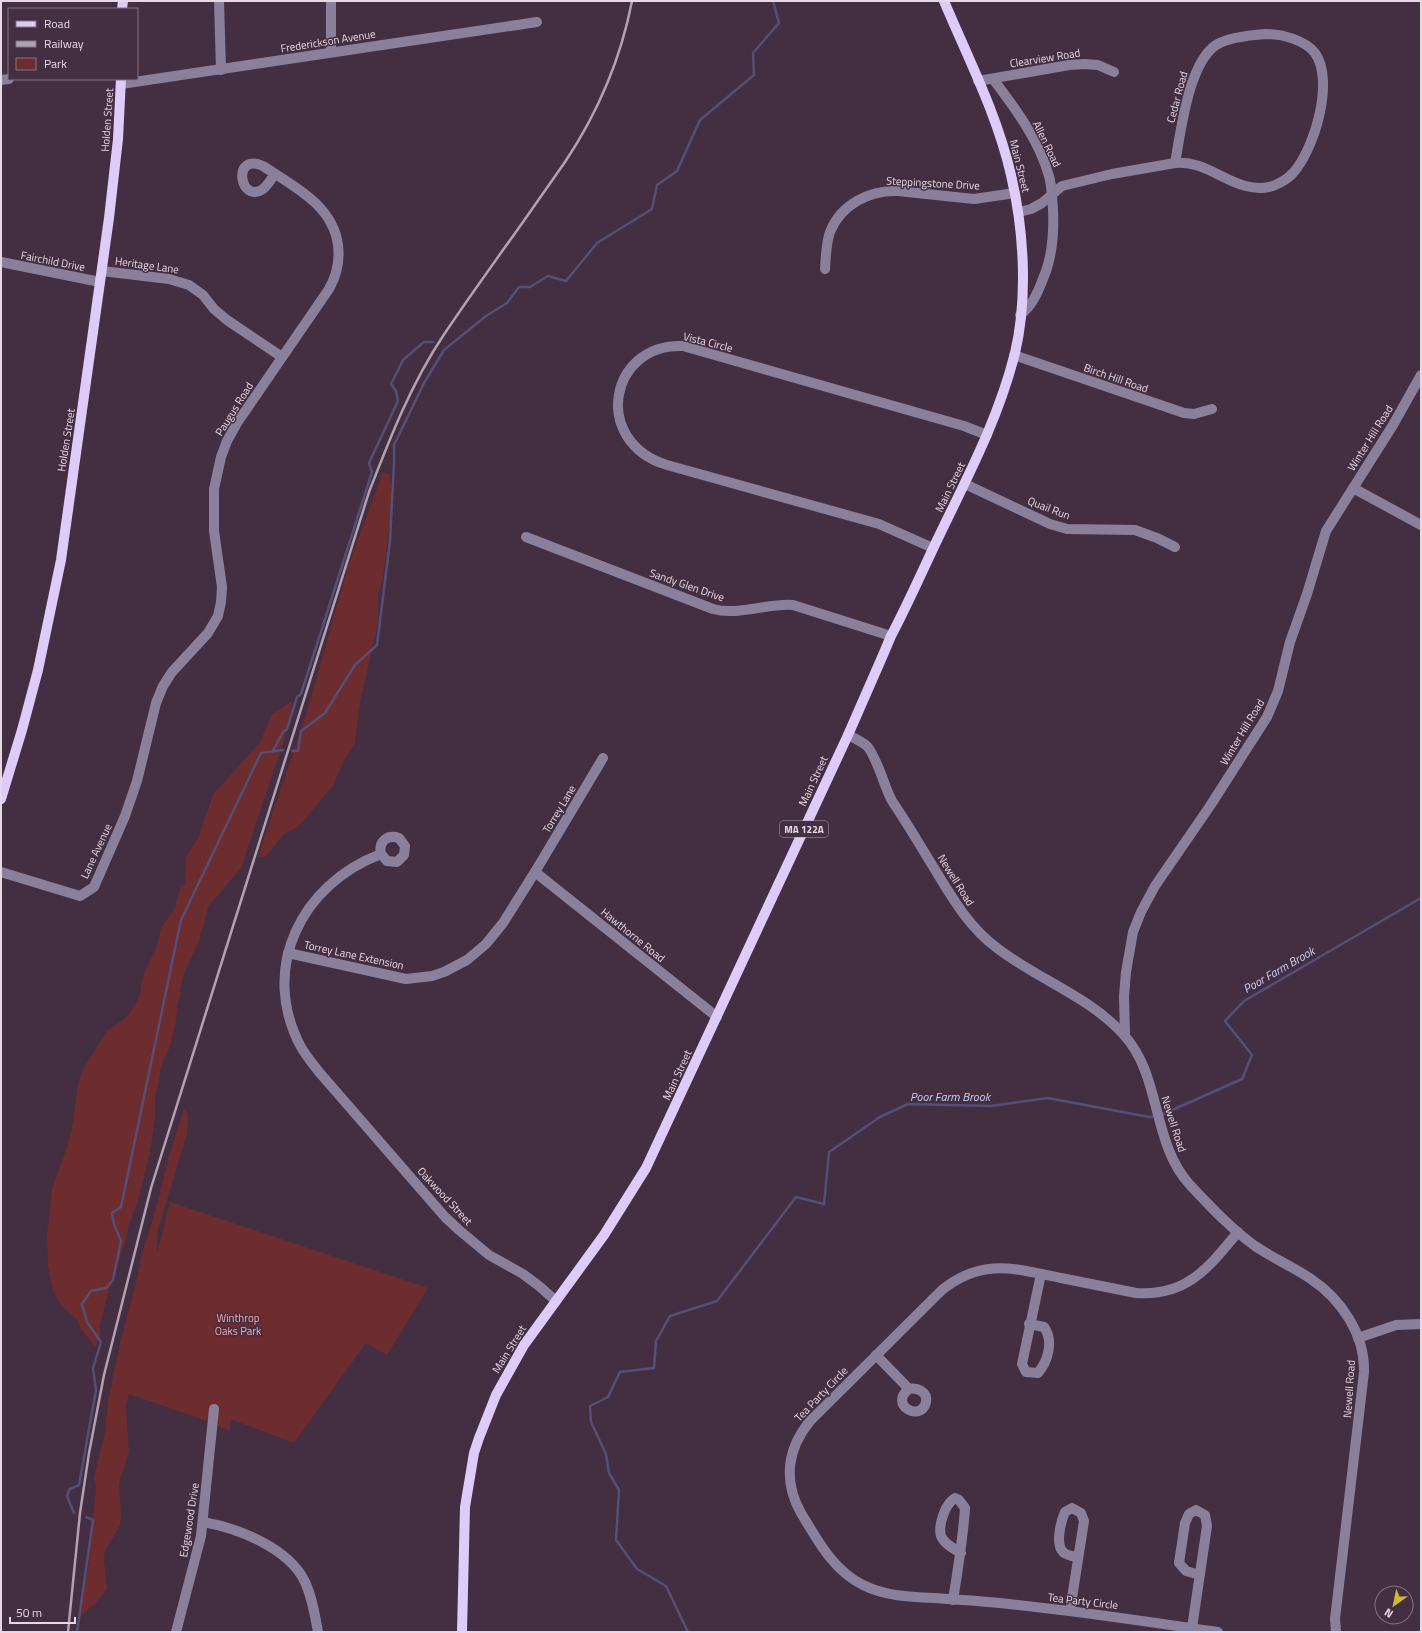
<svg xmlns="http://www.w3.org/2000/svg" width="1422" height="1633" viewBox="0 0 1422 1633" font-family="'Titillium Web',sans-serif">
  <rect width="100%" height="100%" fill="#442e42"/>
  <g fill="#6d2c2e">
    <path d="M 383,472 L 389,474 L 393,498 L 383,578 L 378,594 L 378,623 L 359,707 L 355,743 L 344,760 L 333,786 L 297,828 L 284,834 L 265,857 L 259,857 L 260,851 L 307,712 L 348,567 Z"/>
    <path d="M 292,701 L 289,722 L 282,746 L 241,868 L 208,907 L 199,941 L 183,976 L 177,1010 L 175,1028 L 169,1049 L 162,1064 L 155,1098 L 155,1119 L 150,1153 L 137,1204 L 129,1224 L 127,1237 L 108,1293 L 100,1325 L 100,1336 L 95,1347 L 81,1329 L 78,1321 L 61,1305 L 53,1291 L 48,1265 L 47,1234 L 52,1189 L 68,1144 L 73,1123 L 78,1083 L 84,1067 L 108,1030 L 127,1017 L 136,1003 L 141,993 L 141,983 L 148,964 L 156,950 L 161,928 L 175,908 L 182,881 L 181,888 L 185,886 L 186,856 L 198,838 L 213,795 L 260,742 L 272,714 L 281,709 Z"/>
    <path d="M 184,1108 L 188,1115 L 187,1134 L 158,1230 L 157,1254 L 170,1202 L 428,1288 L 387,1355 L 366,1343 L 294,1443 L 230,1419 L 230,1431 L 210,1422 L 129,1394 L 126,1406 L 129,1452 L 119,1484 L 121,1515 L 120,1525 L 105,1551 L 104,1560 L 107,1589 L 95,1604 L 79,1617 L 89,1562 L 96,1487 L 94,1478 L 105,1433 L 108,1401 L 120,1344 L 136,1282 L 142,1253 L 157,1205 L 169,1156 Z"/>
  </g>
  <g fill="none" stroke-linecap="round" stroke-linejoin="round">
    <g stroke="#544f78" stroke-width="2.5">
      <path d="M 273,751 L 283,732 L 287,729 L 297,697 L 301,694 L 310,666 L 372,472 L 369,463 L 398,401 L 396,391 L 391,384 L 403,360 L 424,342 L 433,342"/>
      <path d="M 292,751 L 298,751 L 301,731 L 325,713 L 355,665 L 377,645 L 390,541 L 394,462 L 394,445 L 424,383 L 444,350 L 486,316 L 507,303 L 519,287 L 530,287 L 548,276 L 566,281 L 597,243 L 652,209 L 657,185 L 677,171 L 700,120 L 754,75 L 753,53 L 779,23 L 773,1"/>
      <path d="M 1161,1115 L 1242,1079 L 1252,1055 L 1225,1021 L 1244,1001 L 1421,898"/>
      <path d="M 74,1513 L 67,1496 L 70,1489 L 79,1485 L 96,1390 L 93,1368 L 101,1342 L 87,1322 L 82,1304 L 91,1291 L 106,1288 L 113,1280 L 121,1241 L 114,1224 L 112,1213 L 121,1207 L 181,920 L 261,753 L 283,750"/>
      <path d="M 77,1632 L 93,1520 L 86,1517"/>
      <path d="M 688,1632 L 666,1586 L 637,1569 L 616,1540 L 619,1490 L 609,1473 L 606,1454 L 591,1422 L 590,1406 L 608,1397 L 620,1372 L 654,1368 L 656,1341 L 670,1316 L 717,1301 L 796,1197 L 824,1204 L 829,1152 L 880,1117 L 908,1104 L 991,1106 L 1048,1098 L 1149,1117 L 1156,1116"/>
    </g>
    <g stroke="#8b809c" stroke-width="10">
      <path d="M 219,1 L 221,70"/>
      <path d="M 331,1 L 331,52"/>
      <path d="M 993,79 C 1015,108 1039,140 1049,176 C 1052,186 1052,198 1053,209 C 1054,231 1053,251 1046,271 C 1040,287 1034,305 1020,315"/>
      <path d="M 1,80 L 9,79"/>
      <path d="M 978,81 L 1069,65 L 1085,64 L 1098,65 L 1114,72"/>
      <path d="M 121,84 L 537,22"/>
      <path d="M 1019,212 L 1031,209 L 1042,203 L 1062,186 L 1112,174 L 1175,163 C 1181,132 1188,64 1216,45 C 1227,38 1252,35 1266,34 C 1282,34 1305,40 1315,53 C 1335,81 1314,150 1293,173 C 1288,179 1280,183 1273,186 C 1237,197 1210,159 1175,163"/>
      <path d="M 1,262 L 100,282"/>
      <path d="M 825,269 C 826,257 826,243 830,232 C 841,204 870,190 898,191 L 974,199 L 1015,193"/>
      <path d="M 102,271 L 169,279 L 189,285 L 203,295 L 214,309 L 227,320 L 282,357"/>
      <path d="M 1014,355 L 1184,413 L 1194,414 L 1212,409"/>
      <path d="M 965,484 L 1050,524 L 1067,529 L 1135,530 L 1157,538 L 1175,547"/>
      <path d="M 1353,488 L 1421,525"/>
      <path d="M 526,537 L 713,609 C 739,616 767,603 793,605 L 891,636"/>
      <path d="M 933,548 L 879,524 L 667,465 C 591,442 609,343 683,346 L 964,426 L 987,435"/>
      <path d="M 848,735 C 854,738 861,741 867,746 C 877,757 884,786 892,801 C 905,820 917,840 929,860 C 949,892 966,925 997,948 C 1037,979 1090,997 1124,1035 C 1162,1077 1151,1142 1190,1185 C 1210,1206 1231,1229 1255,1246 C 1273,1258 1293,1267 1311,1279 C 1342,1300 1365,1335 1364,1372 L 1335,1619 L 1336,1632"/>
      <path d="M 381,854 C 378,842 387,834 399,838 L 405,846 L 404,855 L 397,862 L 387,861 L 381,854 C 301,884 259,969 301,1047 C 306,1056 313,1064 319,1072 L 445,1217 L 459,1230 L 489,1255 L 523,1274 L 539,1286 L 556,1301"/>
      <path d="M 1,872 L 80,896 L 94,887 L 125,816 L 137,781 L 156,703 L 163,686 L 172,672 L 208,633 L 218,616 L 221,602 L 222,587 L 214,531 L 214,489 L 221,457 L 227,441 L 237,423 L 329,289 C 337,275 340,261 338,245 C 333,205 293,186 263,166 C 231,152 240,205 263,189 C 268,185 271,179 275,174"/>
      <path d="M 535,872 L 717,1017"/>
      <path d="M 288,953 L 406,979 L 432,976 L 444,972 L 467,960 L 486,944 L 503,923 L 535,872 L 603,758"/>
      <path d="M 1125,1036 L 1124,996 L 1126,972 L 1133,932 L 1141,912 L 1155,886 L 1210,806 L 1267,717 L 1278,691 L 1290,642 L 1307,594 L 1326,531 L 1393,425 L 1421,375"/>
      <path d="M 1029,1324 L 1044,1327 C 1054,1341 1048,1361 1038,1373 L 1026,1372 L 1022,1364 L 1041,1274"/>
      <path d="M 1358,1338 L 1396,1325 L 1421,1324"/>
      <path d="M 876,1355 L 909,1389 C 917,1387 928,1392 926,1402 C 921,1423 888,1405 909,1389"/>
      <path d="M 203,1522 C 238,1528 289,1548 305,1582 C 312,1597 315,1615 318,1632"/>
      <path d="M 953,1600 C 958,1569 963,1539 965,1508 L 959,1500 L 955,1498 C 945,1504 938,1525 941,1536 C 944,1544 955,1549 961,1553"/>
      <path d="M 1070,1611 L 1084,1521 L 1081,1513 L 1072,1508 L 1065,1512 C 1061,1521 1055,1544 1063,1552 C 1067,1556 1073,1556 1078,1557"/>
      <path d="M 1192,1628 L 1207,1526 L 1205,1515 L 1196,1510 L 1189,1514 L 1185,1523 L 1179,1563 L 1186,1571 L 1200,1575"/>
      <path d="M 176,1632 L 201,1536 L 214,1409"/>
      <path d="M 1218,1632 C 1149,1622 1079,1611 1009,1604 C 984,1601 959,1600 934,1598 C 909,1597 885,1596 863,1585 C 833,1570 818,1541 801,1513 C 783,1481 787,1449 810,1421 L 942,1290 C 983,1257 1015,1269 1061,1278 C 1086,1283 1111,1288 1136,1293 C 1187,1297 1209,1267 1238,1232"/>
    </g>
    <g stroke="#decbfa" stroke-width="10">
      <path d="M 122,9 L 123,1"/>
      <path d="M 1,799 L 22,730 L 38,670 L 61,560 L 109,218 L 118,139 L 121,79"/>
      <path d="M 462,1632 L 465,1507 L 474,1453 L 479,1438 L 496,1395 L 524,1345 L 604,1235 L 646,1168 L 848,735 L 883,655 L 891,636 C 909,602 924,567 941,532 C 969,474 999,417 1015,353 C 1028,298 1024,230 1011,175 C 997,114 968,58 944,1"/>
    </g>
    <path stroke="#b2a1b0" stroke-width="2.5" d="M 68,1632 L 80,1513 L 89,1453 L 104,1375 L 151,1188 L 369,492 C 390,438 411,384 443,336 C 469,297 496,260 523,222 C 537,202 551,182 565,162 C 597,114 621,58 632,1"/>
  </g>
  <g text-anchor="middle" stroke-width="3" stroke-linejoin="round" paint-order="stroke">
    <rect fill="#442e42" stroke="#b5a5b3" stroke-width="1" x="780" y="821" width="48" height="16" rx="3"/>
    <g font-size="10" font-weight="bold" fill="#e6d8e4">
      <text x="804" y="833">MA 122A</text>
    </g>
    <g font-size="11" fill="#e6d8e4" stroke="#442e42">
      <text transform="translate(328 41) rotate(-9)" y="4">Frederickson Avenue</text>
      <text transform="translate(1045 58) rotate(-9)" y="4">Clearview Road</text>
      <text transform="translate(1177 97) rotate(-75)" y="4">Cedar Road</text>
      <text transform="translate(107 120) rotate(-86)" y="4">Holden Street</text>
      <text transform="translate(1047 144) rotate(64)" y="4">Allen Road</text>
      <text transform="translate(1020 166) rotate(76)" y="4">Main Street</text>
      <text transform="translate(933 183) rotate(3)" y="4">Steppingstone Drive</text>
      <text transform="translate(53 261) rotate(11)" y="4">Fairchild Drive</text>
      <text transform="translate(147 265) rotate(8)" y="4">Heritage Lane</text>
      <text transform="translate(708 342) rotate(14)" y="4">Vista Circle</text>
      <text transform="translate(1116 378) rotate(19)" y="4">Birch Hill Road</text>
      <text transform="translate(234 409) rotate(-58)" y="4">Paugus Road</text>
      <text transform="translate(1370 438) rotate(-58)" y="4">Winter Hill Road</text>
      <text transform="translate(66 440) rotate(-81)" y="4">Holden Street</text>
      <text transform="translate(950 487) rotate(-64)" y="4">Main Street</text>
      <text transform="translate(1049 508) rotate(21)" y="4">Quail Run</text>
      <text transform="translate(687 585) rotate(19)" y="4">Sandy Glen Drive</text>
      <text transform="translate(1242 732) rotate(-59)" y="4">Winter Hill Road</text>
      <text transform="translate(813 781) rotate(-65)" y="4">Main Street</text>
      <text transform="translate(559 809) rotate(-59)" y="4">Torrey Lane</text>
      <text transform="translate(96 851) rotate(-65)" y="4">Lane Avenue</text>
      <text transform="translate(956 880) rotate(58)" y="4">Newell Road</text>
      <text transform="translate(633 935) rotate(39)" y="4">Hawthorne Road</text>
      <text transform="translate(354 955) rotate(12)" y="4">Torrey Lane Extension</text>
      <text transform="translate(677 1075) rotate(-65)" y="4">Main Street</text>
      <text transform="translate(1174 1124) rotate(72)" y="4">Newell Road</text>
      <text transform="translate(445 1196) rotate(47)" y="4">Oakwood Street</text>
      <text transform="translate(509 1349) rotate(-58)" y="4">Main Street</text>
      <text transform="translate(1349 1389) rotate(-86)" y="4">Newell Road</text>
      <text transform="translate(821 1394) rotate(-46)" y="4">Tea Party Circle</text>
      <text transform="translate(189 1520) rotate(-81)" y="4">Edgewood Drive</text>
      <text transform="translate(1083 1601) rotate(7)" y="4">Tea Party Circle</text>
    </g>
    <g font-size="11" fill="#ffa9a7" stroke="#442e42">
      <text x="238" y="1322">Winthrop<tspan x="238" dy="13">Oaks Park</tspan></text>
    </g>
    <g font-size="12" font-style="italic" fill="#ccd2f7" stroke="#442e42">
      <text transform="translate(1279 970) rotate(-30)" y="4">Poor Farm Brook</text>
      <text x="950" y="1101">Poor Farm Brook</text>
    </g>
  </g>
  <rect width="1422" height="1633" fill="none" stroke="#e6d8e4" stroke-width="4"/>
  <rect x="8" y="8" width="130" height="72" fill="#442e42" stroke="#857283"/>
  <rect x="16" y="21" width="20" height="6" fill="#decbfa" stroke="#857283"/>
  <text x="44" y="28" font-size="12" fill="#e6d8e4">Road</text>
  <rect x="16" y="41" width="20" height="6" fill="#b2a1b0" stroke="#857283"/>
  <text x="44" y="48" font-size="12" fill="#e6d8e4">Railway</text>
  <rect x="16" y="58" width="20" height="12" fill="#6d2c2e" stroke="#857283"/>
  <text x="44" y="68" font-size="12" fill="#e6d8e4">Park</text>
  <g transform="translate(1394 1605) rotate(213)"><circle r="19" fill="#442e42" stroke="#857283"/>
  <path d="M0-3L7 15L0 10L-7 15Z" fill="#d1b736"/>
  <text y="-6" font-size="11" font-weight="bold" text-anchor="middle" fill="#e6d8e4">N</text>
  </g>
  <path d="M10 1617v6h65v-6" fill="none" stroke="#e6d8e4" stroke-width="2"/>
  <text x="16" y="1617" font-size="12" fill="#e6d8e4" stroke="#442e42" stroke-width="3" paint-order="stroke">50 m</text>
</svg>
